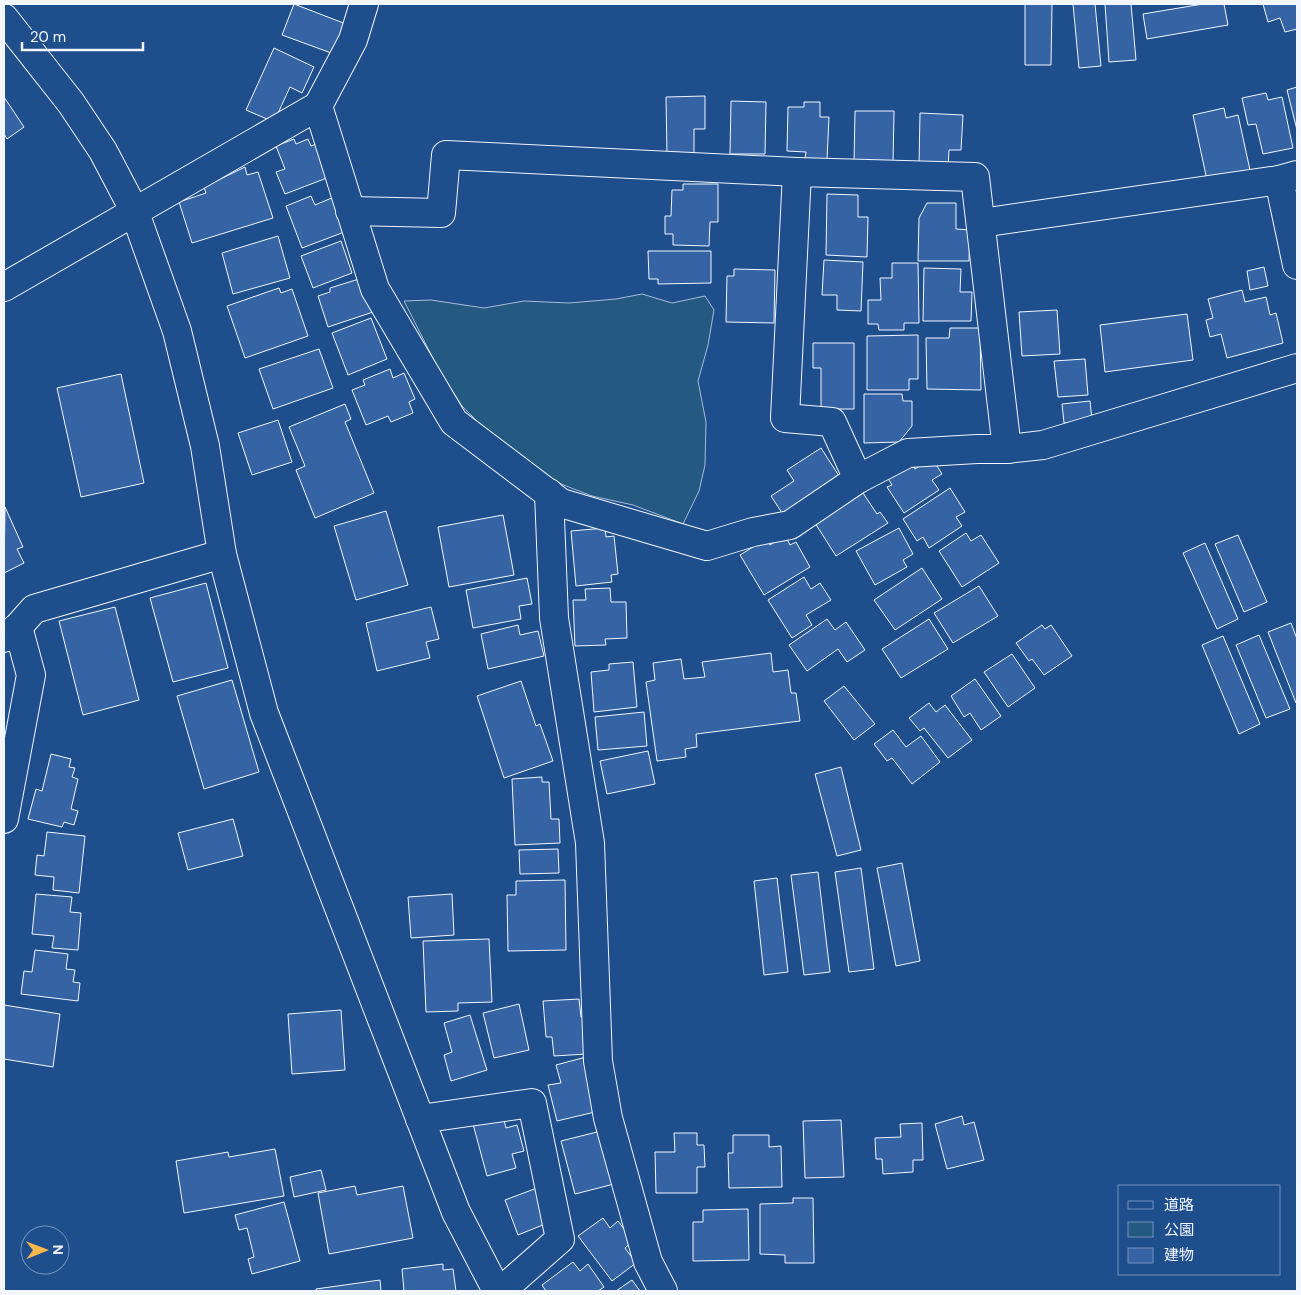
<svg xmlns="http://www.w3.org/2000/svg" width="1301" height="1295" viewBox="0 0 1301 1295" font-family="'DM Sans','Noto Sans JP',sans-serif">
  <rect width="100%" height="100%" fill="#1f4e8c"/>
  <path fill="#245a82" stroke="#a8bbd7" d="M 642,294 L 672,303 L 705,296 L 714,310 L 708,345 L 698,381 L 706,422 L 705,465 L 699,491 L 683,524 L 633,505 L 592,496 L 548,479 L 497,441 L 462,406 L 440,372 L 404,301 L 431,300 L 484,308 L 524,301 L 569,303 L 616,299 Z"/>
  <g fill="#3563a3" stroke="#f2f6ff">
    <path d="M 294,4 L 346,24 L 334,54 L 282,35 Z"/>
    <path d="M 1025,4 L 1052,4 L 1051,65 L 1025,65 Z"/>
    <path d="M 1073,4 L 1095,4 L 1101,66 L 1079,68 Z"/>
    <path d="M 1105,4 L 1131,4 L 1136,60 L 1109,62 Z"/>
    <path d="M 1203,4 L 1224,4 L 1228,25 L 1147,39 L 1143,14 Z"/>
    <path d="M 1263,4 L 1297,4 L 1297,29 L 1285,32 L 1280,18 L 1268,22 Z"/>
    <path d="M 274,48 L 314,67 L 302,93 L 290,87 L 274,122 L 246,110 Z"/>
    <path d="M 1297,87 L 1297,130 L 1287,90 Z"/>
    <path d="M 1266,93 L 1268,100 L 1282,97 L 1293,148 L 1263,154 L 1256,124 L 1248,125 L 1242,98 Z"/>
    <path d="M 705,96 L 705,129 L 694,129 L 694,154 L 667,155 L 666,97 Z"/>
    <path d="M 4,97 L 24,127 L 7,139 L 4,134 Z"/>
    <path d="M 731,101 L 766,102 L 765,154 L 730,154 Z"/>
    <path d="M 804,102 L 820,102 L 820,117 L 829,117 L 827,160 L 805,159 L 806,152 L 787,151 L 788,107 L 804,107 Z"/>
    <path d="M 1224,108 L 1226,118 L 1238,115 L 1250,170 L 1207,180 L 1193,115 Z"/>
    <path d="M 855,111 L 894,111 L 893,165 L 854,164 Z"/>
    <path d="M 920,113 L 963,115 L 961,150 L 949,150 L 948,167 L 919,165 Z"/>
    <path d="M 294,139 L 296,144 L 308,139 L 311,146 L 319,143 L 332,176 L 285,194 L 276,172 L 285,169 L 276,146 Z"/>
    <path d="M 245,167 L 247,175 L 258,172 L 273,218 L 192,243 L 179,202 L 206,193 L 204,187 Z"/>
    <path d="M 683,184 L 718,184 L 718,222 L 710,222 L 709,246 L 673,245 L 673,234 L 665,234 L 665,216 L 671,216 L 672,190 L 683,190 Z"/>
    <path d="M 827,194 L 858,195 L 858,217 L 868,217 L 867,257 L 826,255 Z"/>
    <path d="M 311,196 L 315,205 L 334,197 L 347,231 L 302,248 L 286,206 Z"/>
    <path d="M 927,203 L 956,203 L 956,229 L 970,230 L 969,261 L 918,261 L 919,218 Z"/>
    <path d="M 278,236 L 290,278 L 233,294 L 222,253 Z"/>
    <path d="M 341,241 L 352,273 L 313,288 L 301,256 Z"/>
    <path d="M 648,251 L 711,251 L 711,283 L 658,284 L 658,279 L 649,279 Z"/>
    <path d="M 824,260 L 863,262 L 861,311 L 837,310 L 837,295 L 822,295 Z"/>
    <path d="M 892,263 L 918,263 L 919,323 L 904,323 L 904,330 L 879,330 L 878,324 L 868,324 L 868,300 L 881,300 L 880,278 L 892,278 Z"/>
    <path d="M 1264,267 L 1268,286 L 1250,290 L 1247,271 Z"/>
    <path d="M 924,268 L 961,269 L 960,292 L 972,292 L 971,321 L 923,321 Z"/>
    <path d="M 734,269 L 775,270 L 774,323 L 726,322 L 727,276 L 734,276 Z"/>
    <path d="M 359,279 L 376,311 L 328,327 L 318,296 L 330,292 L 330,288 Z"/>
    <path d="M 279,288 L 281,293 L 292,289 L 308,336 L 245,358 L 227,306 Z"/>
    <path d="M 1242,290 L 1245,302 L 1266,297 L 1270,315 L 1276,313 L 1283,343 L 1227,358 L 1221,334 L 1210,337 L 1206,320 L 1213,318 L 1208,299 Z"/>
    <path d="M 1057,310 L 1060,354 L 1022,356 L 1019,312 Z"/>
    <path d="M 1187,314 L 1193,360 L 1105,372 L 1100,325 Z"/>
    <path d="M 371,318 L 387,359 L 348,375 L 332,333 Z"/>
    <path d="M 950,328 L 980,328 L 981,390 L 927,389 L 926,338 L 949,338 Z"/>
    <path d="M 918,335 L 918,379 L 909,379 L 909,390 L 867,390 L 867,336 Z"/>
    <path d="M 813,343 L 854,343 L 854,409 L 821,409 L 821,368 L 813,368 Z"/>
    <path d="M 319,349 L 333,388 L 273,409 L 259,369 Z"/>
    <path d="M 1085,359 L 1088,395 L 1058,397 L 1054,361 Z"/>
    <path d="M 390,369 L 393,378 L 404,373 L 415,399 L 409,402 L 413,413 L 391,422 L 388,416 L 366,425 L 352,390 L 365,385 L 363,380 Z"/>
    <path d="M 121,374 L 144,483 L 81,497 L 57,388 Z"/>
    <path d="M 864,394 L 902,394 L 903,401 L 912,401 L 912,426 L 899,442 L 864,443 Z"/>
    <path d="M 1090,401 L 1092,420 L 1064,423 L 1062,404 Z"/>
    <path d="M 345,404 L 351,419 L 345,422 L 374,493 L 315,518 L 296,470 L 305,466 L 289,427 Z"/>
    <path d="M 278,420 L 292,462 L 252,475 L 238,433 Z"/>
    <path d="M 821,448 L 841,479 L 784,516 L 771,496 L 794,481 L 787,470 Z"/>
    <path d="M 932,458 L 942,474 L 932,480 L 939,490 L 904,513 L 887,487 L 892,485 L 886,475 L 910,460 L 915,469 Z"/>
    <path d="M 950,488 L 965,512 L 956,517 L 962,526 L 929,548 L 923,537 L 917,541 L 903,519 Z"/>
    <path d="M 863,493 L 877,514 L 880,512 L 888,523 L 836,556 L 815,523 Z"/>
    <path d="M 5,507 L 23,547 L 17,549 L 24,563 L 4,573 Z"/>
    <path d="M 386,511 L 408,585 L 356,600 L 334,526 Z"/>
    <path d="M 503,515 L 514,575 L 449,587 L 438,527 Z"/>
    <path d="M 605,528 L 606,537 L 614,536 L 618,574 L 611,575 L 612,582 L 576,586 L 571,531 Z"/>
    <path d="M 899,528 L 913,554 L 903,560 L 907,567 L 875,585 L 856,551 Z"/>
    <path d="M 966,533 L 971,541 L 981,535 L 999,563 L 962,587 L 939,551 Z"/>
    <path d="M 785,535 L 790,545 L 796,542 L 810,567 L 764,595 L 740,555 L 766,539 L 770,545 Z"/>
    <path d="M 1238,535 L 1267,602 L 1244,612 L 1215,544 Z"/>
    <path d="M 1205,543 L 1238,619 L 1217,629 L 1183,553 Z"/>
    <path d="M 922,568 L 942,599 L 895,630 L 874,600 Z"/>
    <path d="M 804,577 L 811,589 L 820,583 L 831,600 L 806,615 L 812,625 L 792,638 L 768,600 Z"/>
    <path d="M 527,578 L 532,604 L 519,606 L 521,619 L 473,628 L 466,590 Z"/>
    <path d="M 206,583 L 228,668 L 173,682 L 150,598 Z"/>
    <path d="M 979,586 L 998,616 L 953,643 L 934,613 Z"/>
    <path d="M 610,588 L 611,602 L 626,602 L 627,638 L 605,639 L 606,645 L 575,646 L 573,600 L 586,600 L 585,589 Z"/>
    <path d="M 115,607 L 139,700 L 83,715 L 59,621 Z"/>
    <path d="M 431,607 L 439,639 L 426,642 L 430,658 L 377,671 L 366,623 Z"/>
    <path d="M 827,619 L 835,630 L 846,622 L 865,650 L 847,662 L 838,649 L 807,671 L 789,645 Z"/>
    <path d="M 929,619 L 948,649 L 901,678 L 882,649 Z"/>
    <path d="M 1291,623 L 1297,639 L 1297,702 L 1296,703 L 1268,632 Z"/>
    <path d="M 518,625 L 520,635 L 538,631 L 544,656 L 488,669 L 481,634 Z"/>
    <path d="M 1042,625 L 1045,629 L 1051,625 L 1072,656 L 1044,675 L 1032,659 L 1029,661 L 1016,643 Z"/>
    <path d="M 1259,635 L 1290,709 L 1266,718 L 1236,645 Z"/>
    <path d="M 1223,636 L 1260,724 L 1239,734 L 1202,645 Z"/>
    <path d="M 771,653 L 773,672 L 788,670 L 791,693 L 796,693 L 800,721 L 696,734 L 697,747 L 685,749 L 686,757 L 657,761 L 646,682 L 655,680 L 653,663 L 681,659 L 684,679 L 705,677 L 702,662 Z"/>
    <path d="M 1012,654 L 1035,688 L 1008,707 L 984,672 Z"/>
    <path d="M 633,662 L 637,707 L 594,712 L 591,672 L 609,670 L 609,664 Z"/>
    <path d="M 975,679 L 1001,716 L 981,730 L 970,713 L 964,717 L 951,696 Z"/>
    <path d="M 232,680 L 259,772 L 204,789 L 177,696 Z"/>
    <path d="M 521,681 L 536,726 L 540,724 L 553,761 L 504,778 L 477,696 Z"/>
    <path d="M 844,686 L 875,724 L 854,740 L 824,701 Z"/>
    <path d="M 929,703 L 936,712 L 945,705 L 972,740 L 948,758 L 924,728 L 920,731 L 909,718 Z"/>
    <path d="M 644,712 L 647,746 L 598,750 L 595,717 Z"/>
    <path d="M 893,730 L 906,747 L 921,736 L 940,762 L 912,784 L 892,758 L 887,761 L 874,744 Z"/>
    <path d="M 648,751 L 655,784 L 607,794 L 600,761 Z"/>
    <path d="M 51,754 L 71,759 L 69,767 L 75,768 L 72,777 L 78,779 L 71,809 L 78,811 L 74,825 L 64,822 L 62,827 L 28,819 L 36,789 L 42,791 Z"/>
    <path d="M 841,767 L 861,850 L 837,856 L 815,774 Z"/>
    <path d="M 542,777 L 542,782 L 549,782 L 551,819 L 559,819 L 560,843 L 515,845 L 512,779 Z"/>
    <path d="M 233,819 L 243,856 L 188,870 L 178,833 Z"/>
    <path d="M 47,832 L 85,836 L 79,893 L 53,890 L 54,877 L 35,875 L 37,855 L 44,856 Z"/>
    <path d="M 558,849 L 559,873 L 520,874 L 519,850 Z"/>
    <path d="M 902,863 L 920,961 L 896,966 L 877,868 Z"/>
    <path d="M 861,868 L 874,969 L 849,972 L 835,872 Z"/>
    <path d="M 818,872 L 830,972 L 804,975 L 791,875 Z"/>
    <path d="M 777,878 L 788,972 L 764,975 L 754,881 Z"/>
    <path d="M 565,880 L 566,950 L 508,951 L 507,895 L 516,895 L 516,881 Z"/>
    <path d="M 36,894 L 72,897 L 70,912 L 81,913 L 78,950 L 52,948 L 54,936 L 32,934 Z"/>
    <path d="M 452,894 L 454,935 L 411,938 L 408,897 Z"/>
    <path d="M 489,939 L 492,1002 L 458,1003 L 458,1011 L 426,1012 L 423,941 Z"/>
    <path d="M 35,950 L 68,954 L 66,969 L 75,970 L 73,982 L 80,983 L 78,1001 L 21,994 L 24,971 L 32,972 Z"/>
    <path d="M 579,999 L 581,1017 L 591,1016 L 586,1054 L 554,1056 L 552,1037 L 546,1037 L 543,1001 Z"/>
    <path d="M 519,1004 L 529,1050 L 494,1058 L 483,1013 Z"/>
    <path d="M 4,1005 L 60,1014 L 53,1067 L 4,1059 Z"/>
    <path d="M 341,1010 L 345,1070 L 292,1074 L 288,1014 Z"/>
    <path d="M 470,1015 L 487,1070 L 451,1081 L 444,1055 L 452,1052 L 444,1023 Z"/>
    <path d="M 586,1057 L 599,1111 L 557,1121 L 548,1085 L 561,1083 L 556,1065 Z"/>
    <path d="M 503,1116 L 506,1128 L 517,1125 L 524,1151 L 512,1154 L 516,1168 L 487,1176 L 473,1124 Z"/>
    <path d="M 962,1116 L 964,1125 L 974,1122 L 984,1160 L 947,1169 L 935,1124 Z"/>
    <path d="M 841,1120 L 844,1177 L 805,1178 L 803,1121 Z"/>
    <path d="M 922,1123 L 923,1160 L 913,1160 L 913,1172 L 883,1174 L 882,1159 L 876,1159 L 875,1138 L 901,1137 L 900,1124 Z"/>
    <path d="M 601,1131 L 614,1184 L 575,1194 L 561,1141 Z"/>
    <path d="M 674,1133 L 697,1133 L 697,1145 L 704,1145 L 705,1167 L 697,1167 L 697,1193 L 656,1193 L 655,1152 L 675,1152 Z"/>
    <path d="M 733,1135 L 769,1135 L 769,1147 L 781,1146 L 782,1187 L 729,1188 L 728,1153 L 733,1153 Z"/>
    <path d="M 275,1149 L 284,1196 L 184,1213 L 176,1161 L 228,1152 L 229,1157 Z"/>
    <path d="M 321,1170 L 326,1190 L 294,1197 L 290,1177 Z"/>
    <path d="M 355,1186 L 357,1195 L 403,1186 L 413,1238 L 329,1254 L 318,1193 Z"/>
    <path d="M 537,1188 L 545,1224 L 518,1235 L 505,1200 Z"/>
    <path d="M 793,1198 L 813,1198 L 814,1263 L 785,1263 L 785,1255 L 760,1254 L 760,1204 L 793,1203 Z"/>
    <path d="M 284,1202 L 300,1261 L 252,1274 L 248,1259 L 254,1257 L 247,1228 L 239,1230 L 235,1215 Z"/>
    <path d="M 748,1209 L 749,1260 L 693,1261 L 693,1222 L 703,1222 L 703,1210 Z"/>
    <path d="M 603,1218 L 610,1228 L 618,1221 L 633,1241 L 625,1248 L 636,1263 L 612,1281 L 578,1236 Z"/>
    <path d="M 573,1262 L 580,1271 L 588,1264 L 604,1287 L 598,1291 L 546,1291 L 542,1285 Z"/>
    <path d="M 443,1264 L 443,1270 L 453,1269 L 456,1291 L 404,1291 L 402,1269 Z"/>
    <path d="M 380,1280 L 381,1291 L 316,1291 L 316,1289 Z"/>
    <path d="M 632,1280 L 640,1291 L 616,1291 Z"/>
  </g>
  <g fill="none" stroke-linecap="round" stroke-linejoin="round">
    <g stroke="#f2f6ff" stroke-width="30">
      <g id="street">
        <path d="M 364,4 L 353,40 L 318,106 L 375,289 L 454,422 L 561,503 L 707,546 L 753,532 L 790,525 L 858,479 L 908,453 L 977,449 L 1007,449 L 1043,445 L 1297,368"/>
        <path d="M 1297,175 L 1279,180 L 1297,265"/>
        <path d="M 350,211 L 441,213 L 446,155 L 797,172"/>
        <path d="M 981,223 L 1279,180"/>
        <path d="M 4,287 L 318,106"/>
        <path d="M 858,479 L 832,422 L 785,418 L 797,172 L 975,177 L 1007,449"/>
        <path d="M 549,493 L 554,618 L 590,843 L 598,1061 L 608,1118 L 648,1262 L 663,1291"/>
        <path d="M 4,638 L 18,627 L 34,609 L 222,554"/>
        <path d="M 4,819 L 31,675 L 18,627"/>
        <path d="M 420,1119 L 532,1103 L 560,1239 L 501,1291"/>
      </g>
    </g>
    <g stroke="#f2f6ff" stroke-width="30">
      <path id="secondary" d="M 4,18 L 71,103 L 103,151 L 134,210 L 177,331 L 205,446 L 222,554 L 264,713 L 456,1212 L 497,1291"/>
    </g>
    <use href="#street" stroke="#1f4e8c" stroke-width="28"/>
    <use href="#secondary" stroke="#1f4e8c" stroke-width="28"/>
  </g>
  <rect width="1301" height="1295" fill="none" stroke="#f2f6ff" stroke-width="10"/>
  <rect x="1118" y="1185" width="162" height="90" fill="#1f4e8c" stroke="#7391ba"/>
  <rect x="1128" y="1201" width="25" height="8" fill="#1f4e8c" stroke="#7391ba"/>
  <text x="1164" y="1210" font-size="15" fill="#f2f6ff">道路</text>
  <rect x="1128" y="1222" width="25" height="15" fill="#245a82" stroke="#7391ba"/>
  <text x="1164" y="1235" font-size="15" fill="#f2f6ff">公園</text>
  <rect x="1128" y="1248" width="25" height="15" fill="#3563a3" stroke="#7391ba"/>
  <text x="1164" y="1260" font-size="15" fill="#f2f6ff">建物</text>
  <g transform="translate(45 1250) rotate(89)"><circle r="24" fill="#1f4e8c" stroke="#7391ba"/>
  <path d="M0-4L9 19L0 12L-9 19Z" fill="#ffb74d"/>
  <text y="-8" font-size="14" font-weight="bold" text-anchor="middle" fill="#f2f6ff">N</text>
  </g>
  <path d="M22 42v8h121v-8" fill="none" stroke="#f2f6ff" stroke-width="2.5"/>
  <text x="30" y="42" font-size="15" fill="#f2f6ff" stroke="#1f4e8c" stroke-width="4" paint-order="stroke">20 m</text>
</svg>
